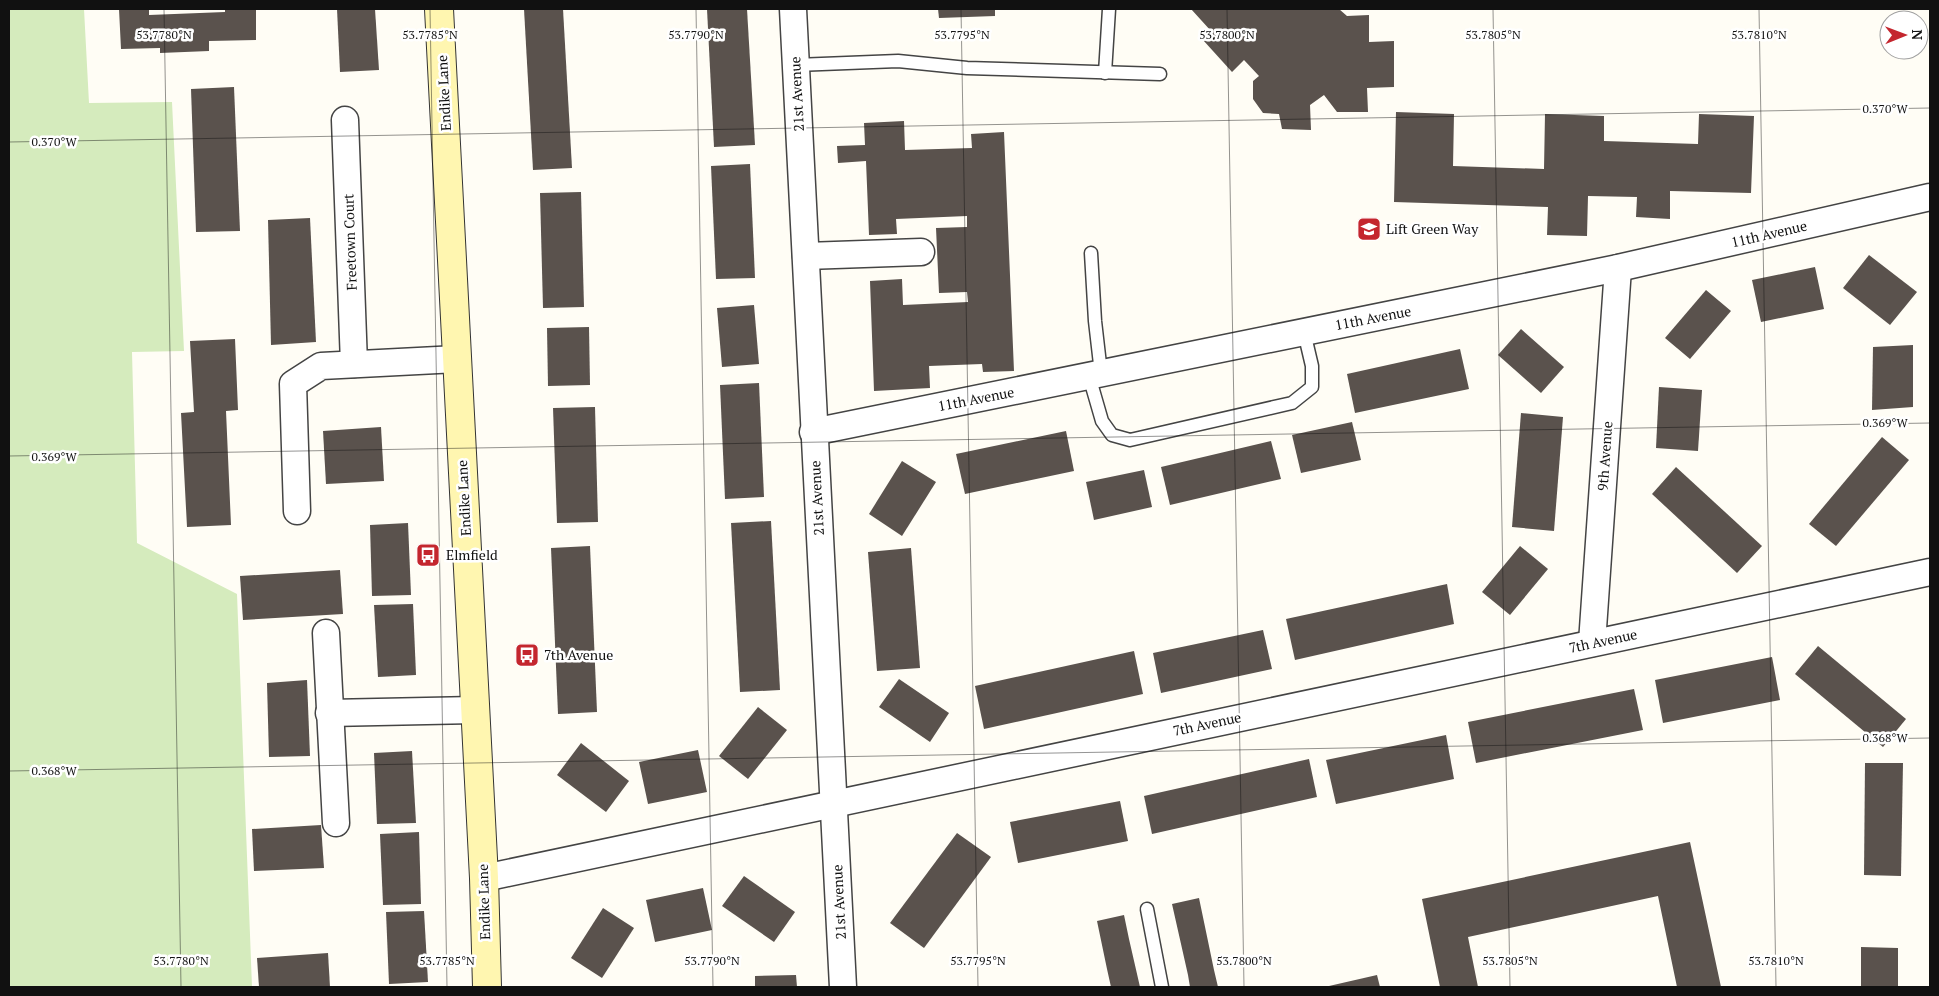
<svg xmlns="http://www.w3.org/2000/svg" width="1939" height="996" viewBox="0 0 1939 996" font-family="'PT Serif',serif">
  <rect width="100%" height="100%" fill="#fffdf5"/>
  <path fill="#d5ebbd" d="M 9,9 L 84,9 L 89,103 L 172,102 L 184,351 L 132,352 L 137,543 L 237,594 L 252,987 L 9,987 Z"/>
  <g fill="#5a524d">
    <path d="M 119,9 L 149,9 L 149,15 L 225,12 L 225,9 L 256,9 L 256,40 L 209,41 L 209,51 L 160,53 L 160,48 L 121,49 Z"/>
    <path d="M 337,9 L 375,9 L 379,70 L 340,72 Z"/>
    <path d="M 524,9 L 563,9 L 572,168 L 533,170 Z"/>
    <path d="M 707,9 L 747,9 L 755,145 L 714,147 Z"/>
    <path d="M 938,9 L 995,9 L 995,16 L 939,18 Z"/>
    <path d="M 1191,9 L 1339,9 L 1347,16 L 1369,15 L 1369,42 L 1394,41 L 1394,87 L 1367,88 L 1368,112 L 1337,112 L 1324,95 L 1310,105 L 1311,130 L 1282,129 L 1279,114 L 1263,113 L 1253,99 L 1253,81 L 1259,76 L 1244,60 L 1232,72 L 1203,40 L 1211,31 Z"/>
    <path d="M 234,87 L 240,231 L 196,232 L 191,89 Z"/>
    <path d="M 1396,112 L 1454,114 L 1453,166 L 1544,169 L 1545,114 L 1604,116 L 1604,141 L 1698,144 L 1699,114 L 1754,116 L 1751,193 L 1670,191 L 1670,219 L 1636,217 L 1637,197 L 1588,196 L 1587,236 L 1547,235 L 1548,207 L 1394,202 Z"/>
    <path d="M 904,121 L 905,150 L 972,148 L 971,134 L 1004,132 L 1014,371 L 983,372 L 982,364 L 929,366 L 930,388 L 874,391 L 870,281 L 902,279 L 903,305 L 968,302 L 967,292 L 939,293 L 936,228 L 967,227 L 967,216 L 896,219 L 897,234 L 869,235 L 866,161 L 838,163 L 837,146 L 865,145 L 864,123 Z"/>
    <path d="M 750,164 L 755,278 L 716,279 L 711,166 Z"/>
    <path d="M 581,192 L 584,307 L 543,308 L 540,193 Z"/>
    <path d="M 310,218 L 316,342 L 271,345 L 268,220 Z"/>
    <path d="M 1869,255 L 1917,292 L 1890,325 L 1843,288 Z"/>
    <path d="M 1815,267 L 1824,309 L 1761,322 L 1752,280 Z"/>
    <path d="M 1706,290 L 1731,311 L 1690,359 L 1665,338 Z"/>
    <path d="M 754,305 L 759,364 L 722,367 L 717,308 Z"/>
    <path d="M 589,327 L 590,385 L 548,386 L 547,328 Z"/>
    <path d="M 1521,329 L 1564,367 L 1541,393 L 1498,355 Z"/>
    <path d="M 235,339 L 238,410 L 226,411 L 231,525 L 187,527 L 181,413 L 194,412 L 190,341 Z"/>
    <path d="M 1913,345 L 1913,407 L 1872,410 L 1873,347 Z"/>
    <path d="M 1460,349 L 1469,389 L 1355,413 L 1347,374 Z"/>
    <path d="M 759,383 L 764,497 L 725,499 L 720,385 Z"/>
    <path d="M 1659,387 L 1702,390 L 1698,451 L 1656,448 Z"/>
    <path d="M 595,407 L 598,522 L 557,523 L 553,408 Z"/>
    <path d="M 1521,413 L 1563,417 L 1554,531 L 1512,527 Z"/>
    <path d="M 1352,422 L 1361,460 L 1301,473 L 1292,435 Z"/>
    <path d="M 381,427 L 384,481 L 326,484 L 323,431 Z"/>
    <path d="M 1066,431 L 1074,471 L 965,494 L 956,454 Z"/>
    <path d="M 1882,437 L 1909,460 L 1836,546 L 1809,524 Z"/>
    <path d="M 1271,441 L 1281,479 L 1170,505 L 1161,467 Z"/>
    <path d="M 902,461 L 936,482 L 902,536 L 869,514 Z"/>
    <path d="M 1676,467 L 1762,546 L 1737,573 L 1652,494 Z"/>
    <path d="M 1144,470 L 1152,507 L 1094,520 L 1086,482 Z"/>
    <path d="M 771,521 L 780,690 L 740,692 L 731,523 Z"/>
    <path d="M 408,523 L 411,595 L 372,596 L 370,525 Z"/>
    <path d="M 590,546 L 597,712 L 558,714 L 551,548 Z"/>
    <path d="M 1520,546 L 1548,569 L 1510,615 L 1482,592 Z"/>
    <path d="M 911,548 L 920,668 L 877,671 L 868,552 Z"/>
    <path d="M 340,570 L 343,614 L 243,620 L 240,576 Z"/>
    <path d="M 1447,584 L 1454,624 L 1295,660 L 1286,619 Z"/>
    <path d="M 413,604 L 416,675 L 378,677 L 374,605 Z"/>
    <path d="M 1263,630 L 1272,669 L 1161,693 L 1153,653 Z"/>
    <path d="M 1818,646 L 1906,719 L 1883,747 L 1795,674 Z"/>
    <path d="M 1134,651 L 1143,694 L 984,729 L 975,686 Z"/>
    <path d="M 1772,657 L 1780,700 L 1663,723 L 1655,680 Z"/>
    <path d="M 899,679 L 949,713 L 930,742 L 879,707 Z"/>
    <path d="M 307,680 L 310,756 L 269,757 L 267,683 Z"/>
    <path d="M 1634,689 L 1643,730 L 1476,763 L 1468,722 Z"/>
    <path d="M 758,707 L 787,730 L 748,779 L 719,756 Z"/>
    <path d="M 1446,735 L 1454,779 L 1336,804 L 1326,760 Z"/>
    <path d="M 581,743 L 629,781 L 606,812 L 557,775 Z"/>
    <path d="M 698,750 L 707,792 L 648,804 L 639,762 Z"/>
    <path d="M 412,751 L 416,823 L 377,824 L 374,753 Z"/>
    <path d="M 1309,759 L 1317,797 L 1152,834 L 1144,796 Z"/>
    <path d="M 1865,763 L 1903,763 L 1901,876 L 1864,875 Z"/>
    <path d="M 1120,801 L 1128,841 L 1018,863 L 1010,822 Z"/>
    <path d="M 321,825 L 324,868 L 254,871 L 252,829 Z"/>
    <path d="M 419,832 L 421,904 L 383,905 L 380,834 Z"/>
    <path d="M 957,833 L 991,857 L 924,948 L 890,923 Z"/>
    <path d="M 1690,842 L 1721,987 L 1677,987 L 1658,896 L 1468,937 L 1478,987 L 1440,987 L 1422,899 Z"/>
    <path d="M 744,876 L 795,912 L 774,942 L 722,906 Z"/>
    <path d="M 703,888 L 712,930 L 655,942 L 646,900 Z"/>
    <path d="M 1199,898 L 1214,970 L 1218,987 L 1190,987 L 1188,975 L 1172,904 Z"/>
    <path d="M 603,908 L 634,928 L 602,978 L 571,958 Z"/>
    <path d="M 424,911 L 428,982 L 389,984 L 386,912 Z"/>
    <path d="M 1124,915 L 1129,939 L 1140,987 L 1111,987 L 1107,969 L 1097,921 Z"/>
    <path d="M 1861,947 L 1898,948 L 1898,987 L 1861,987 Z"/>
    <path d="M 328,953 L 330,987 L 259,987 L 257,958 Z"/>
    <path d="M 796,975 L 797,987 L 755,987 L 755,976 Z"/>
    <path d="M 1377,975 L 1380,987 L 1329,987 L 1329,986 Z"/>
  </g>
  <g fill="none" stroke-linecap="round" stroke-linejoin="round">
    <g stroke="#444" stroke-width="15">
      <g id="lane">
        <path d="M 796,65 L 898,61 L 967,68 L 1160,74"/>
        <path d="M 1105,73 L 1109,9"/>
        <path d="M 1091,253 L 1095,321 L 1101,373"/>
        <path d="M 1089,376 L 1102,421 L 1112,435 L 1130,440 L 1292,403 L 1312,387 L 1312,366 L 1304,332"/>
        <path d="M 1147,909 L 1162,987"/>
      </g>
    </g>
    <g stroke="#444" stroke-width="29">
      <g id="street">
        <path d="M 793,9 L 843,987"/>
        <path d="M 345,120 L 354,364"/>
        <path d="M 806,256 L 921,252"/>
        <path d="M 813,432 L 1618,268 L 1930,197"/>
        <path d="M 297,511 L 293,384 L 321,366 L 457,359"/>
        <path d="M 326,633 L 336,823"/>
        <path d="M 1592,643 L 1618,268"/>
        <path d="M 329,713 L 475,710"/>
        <path d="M 484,878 L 1930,572"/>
      </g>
    </g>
    <g stroke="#333" stroke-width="30">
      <path id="secondary" d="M 439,9 L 484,878 L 487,987"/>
    </g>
    <use href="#lane" stroke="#fff" stroke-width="12"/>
    <use href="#street" stroke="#fff" stroke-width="26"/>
    <use href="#secondary" stroke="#fff6b0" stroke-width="28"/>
  </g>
  <path fill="none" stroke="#111" stroke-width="1" stroke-opacity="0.45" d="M 164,9 L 181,987M 430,9 L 447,987M 696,9 L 713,987M 961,9 L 978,987M 1227,9 L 1244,987M 1493,9 L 1510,987M 1759,9 L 1776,987M 9,142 L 1930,108M 9,456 L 1930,423M 9,771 L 1930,738"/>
  <defs>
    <g id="school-square" transform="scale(1.25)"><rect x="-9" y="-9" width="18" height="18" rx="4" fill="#c4262e" stroke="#fff"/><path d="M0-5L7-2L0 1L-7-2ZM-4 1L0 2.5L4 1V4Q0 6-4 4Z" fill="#fff"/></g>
    <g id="bus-square" transform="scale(1.25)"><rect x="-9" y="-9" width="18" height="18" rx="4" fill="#c4262e" stroke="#fff"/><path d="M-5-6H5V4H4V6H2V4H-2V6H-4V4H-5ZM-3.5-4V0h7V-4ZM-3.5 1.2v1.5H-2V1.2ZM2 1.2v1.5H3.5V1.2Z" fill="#fff"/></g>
  </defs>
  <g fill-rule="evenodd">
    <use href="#school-square" x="1369" y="229"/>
    <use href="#bus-square" x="428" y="555"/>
    <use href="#bus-square" x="527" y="655"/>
  </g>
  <g text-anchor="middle" stroke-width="5" stroke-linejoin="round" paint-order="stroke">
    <g font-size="14" fill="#111" stroke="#fff">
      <text transform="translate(444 93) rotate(-93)" y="5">Endike Lane</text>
      <text transform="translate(797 94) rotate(-93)" y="5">21st Avenue</text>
      <text transform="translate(1769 234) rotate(-13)" y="5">11th Avenue</text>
      <text transform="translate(350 242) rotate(-92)" y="5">Freetown Court</text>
      <text transform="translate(1373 318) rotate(-11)" y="5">11th Avenue</text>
      <text transform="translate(976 399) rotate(-11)" y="5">11th Avenue</text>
      <text transform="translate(1605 456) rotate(-86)" y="5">9th Avenue</text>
      <text transform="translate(464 498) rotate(-93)" y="5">Endike Lane</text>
      <text transform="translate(817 498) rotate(-93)" y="5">21st Avenue</text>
      <text transform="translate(1603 641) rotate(-12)" y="5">7th Avenue</text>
      <text transform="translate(1207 724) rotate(-12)" y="5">7th Avenue</text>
      <text transform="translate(484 902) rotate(-92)" y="5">Endike Lane</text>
      <text transform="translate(839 902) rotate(-93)" y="5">21st Avenue</text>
    </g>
    <g font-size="14" fill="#111" stroke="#fff" text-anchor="start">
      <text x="1386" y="234">Lift Green Way</text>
      <text x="446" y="560">Elmfield</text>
      <text x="544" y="660">7th Avenue</text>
    </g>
  </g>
  <g font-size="12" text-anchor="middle" fill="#111" stroke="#fff" stroke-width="5" stroke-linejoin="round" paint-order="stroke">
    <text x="164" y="39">53.7780°N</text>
    <text x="430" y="39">53.7785°N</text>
    <text x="696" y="39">53.7790°N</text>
    <text x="962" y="39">53.7795°N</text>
    <text x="1227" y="39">53.7800°N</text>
    <text x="1493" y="39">53.7805°N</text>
    <text x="1759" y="39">53.7810°N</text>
    <text x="1885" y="113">0.370°W</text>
    <text x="54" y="146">0.370°W</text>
    <text x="1885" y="427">0.369°W</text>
    <text x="54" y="461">0.369°W</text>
    <text x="1885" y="742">0.368°W</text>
    <text x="54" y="775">0.368°W</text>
    <text x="181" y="965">53.7780°N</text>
    <text x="447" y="965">53.7785°N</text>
    <text x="712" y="965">53.7790°N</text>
    <text x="978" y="965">53.7795°N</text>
    <text x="1244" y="965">53.7800°N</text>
    <text x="1510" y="965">53.7805°N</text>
    <text x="1776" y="965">53.7810°N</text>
  </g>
  <rect width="1939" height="996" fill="none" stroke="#111111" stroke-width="20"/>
  <g transform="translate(1904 35) rotate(89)"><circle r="24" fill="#ffffff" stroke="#a0a0a0"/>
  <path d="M0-4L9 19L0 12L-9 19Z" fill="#c4262e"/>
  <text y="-8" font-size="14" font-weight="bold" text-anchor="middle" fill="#111111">N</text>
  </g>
</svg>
